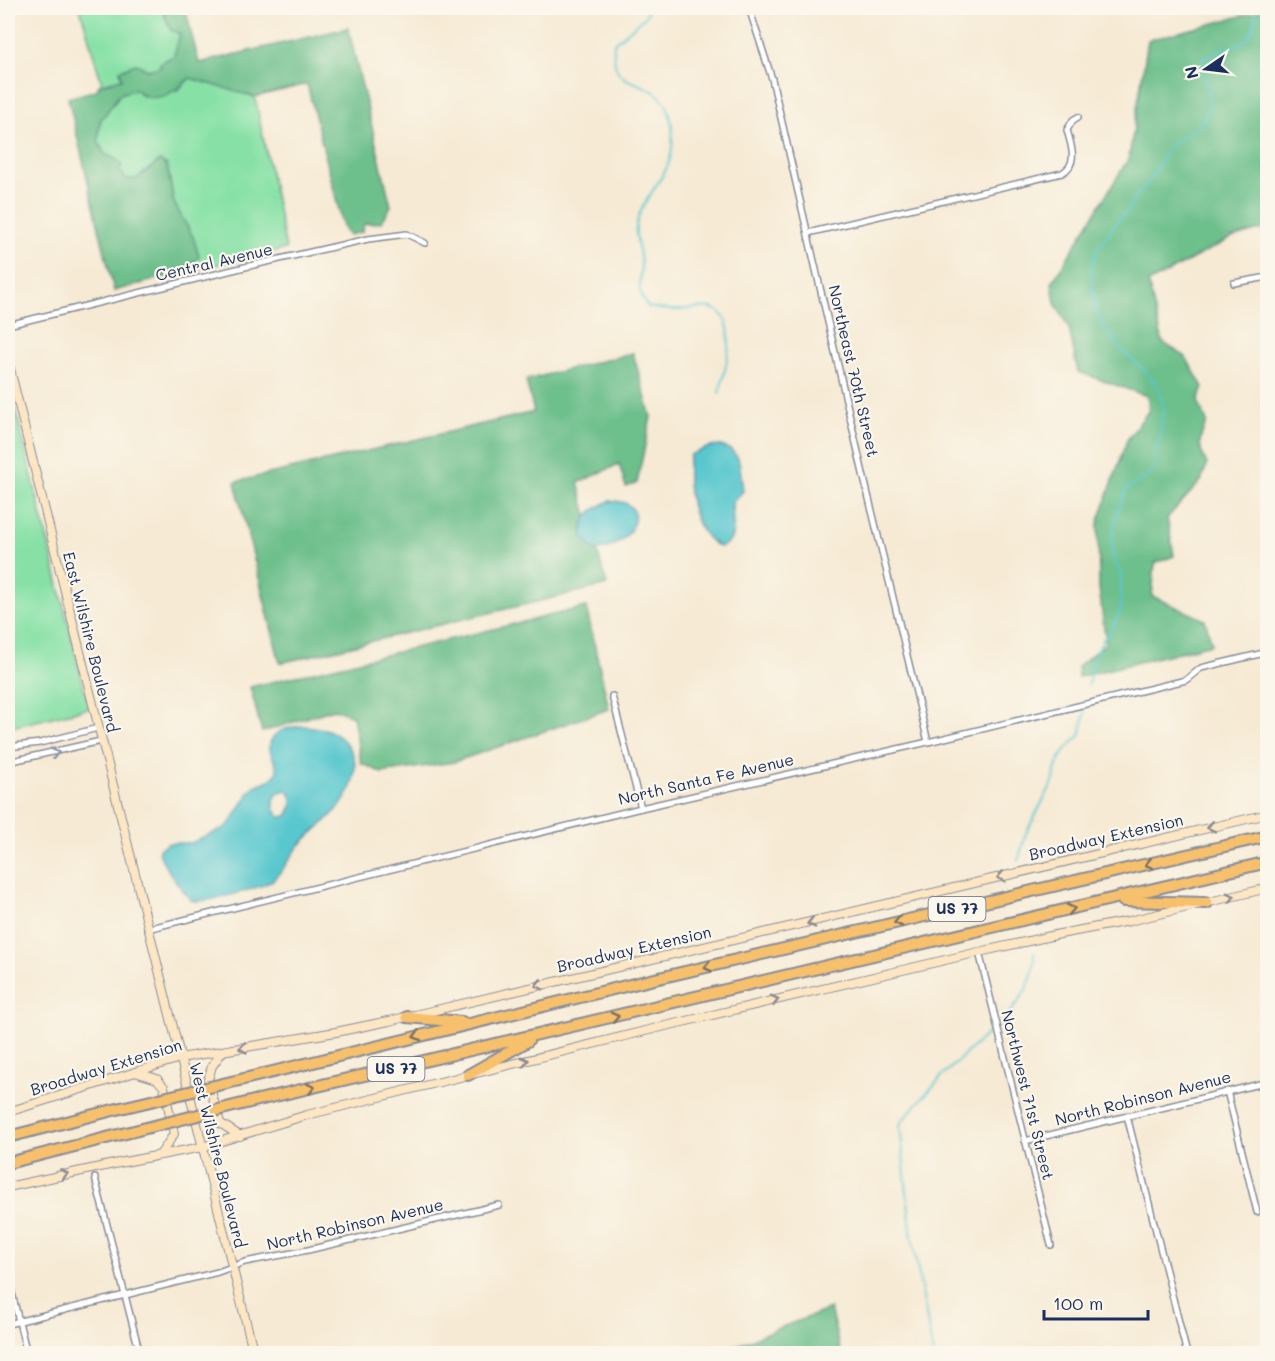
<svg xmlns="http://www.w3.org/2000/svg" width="1275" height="1361" viewBox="0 0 1275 1361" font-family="Mali,sans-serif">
  <rect width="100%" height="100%" fill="#fbf7ec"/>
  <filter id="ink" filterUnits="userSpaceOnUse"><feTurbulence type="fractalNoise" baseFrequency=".0167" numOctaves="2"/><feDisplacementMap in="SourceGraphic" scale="12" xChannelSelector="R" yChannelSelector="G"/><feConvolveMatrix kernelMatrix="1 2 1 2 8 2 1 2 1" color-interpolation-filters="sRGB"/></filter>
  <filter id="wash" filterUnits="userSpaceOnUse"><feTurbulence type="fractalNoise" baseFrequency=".008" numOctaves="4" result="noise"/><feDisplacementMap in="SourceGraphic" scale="24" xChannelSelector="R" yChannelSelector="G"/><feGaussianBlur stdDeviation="1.35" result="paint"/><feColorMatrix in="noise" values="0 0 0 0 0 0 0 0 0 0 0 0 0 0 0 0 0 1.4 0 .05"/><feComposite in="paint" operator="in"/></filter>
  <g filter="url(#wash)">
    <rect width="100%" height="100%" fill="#f6ead4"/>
    <g fill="#87e1a6" stroke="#518882" stroke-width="1.5">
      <path d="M 80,8 L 158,8 L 163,12 L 171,30 L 180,34 L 174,56 L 161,63 L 161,67 L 148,70 L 136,64 L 120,70 L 122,79 L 102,84 Z"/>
      <path d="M 190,78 L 255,97 L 286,249 L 179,273 L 199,257 L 193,237 L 174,203 L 167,165 L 160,161 L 136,179 L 126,179 L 105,155 L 98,141 L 100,121 L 120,94 L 135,89 L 142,96 L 178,90 Z"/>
      <path d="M 8,379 L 89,708 L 8,728 Z"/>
    </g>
    <g fill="#6dbf8b" stroke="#447774" stroke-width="1.5">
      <path d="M 158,8 L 185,8 L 199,63 L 348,28 L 391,206 L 382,222 L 364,224 L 362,232 L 349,235 L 344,230 L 307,84 L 255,97 L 190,78 C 174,93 154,107 135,89 L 120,94 L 100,121 L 98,142 L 105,155 L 111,156 L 120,162 L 122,166 L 119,170 L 126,179 L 136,179 L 160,161 L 167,165 L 174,203 L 193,237 L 199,257 L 179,273 L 114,291 L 68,98 L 97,90 L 99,85 L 122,79 L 120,70 L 136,64 L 148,70 L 161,67 L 160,63 L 174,56 L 180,34 L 171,30 L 163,12 Z"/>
      <path d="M 1261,8 L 1268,8 L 1267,228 L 1231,238 L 1148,283 L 1163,343 L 1185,356 L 1203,387 L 1198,401 L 1207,422 C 1198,441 1197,445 1207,464 L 1201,481 L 1167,518 L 1174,556 L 1155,563 L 1152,596 L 1205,620 L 1212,644 L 1078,677 L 1078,666 L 1106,643 L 1099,588 L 1098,523 L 1127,440 L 1149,410 L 1147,396 L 1078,372 L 1069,328 L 1055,303 L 1052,283 L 1129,158 L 1148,40 L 1261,11 Z"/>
      <path d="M 633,353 L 651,417 L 637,483 L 626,487 L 619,464 L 578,483 L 607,585 L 280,663 L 235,482 L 534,412 L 526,380 Z"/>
      <path d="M 586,607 L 609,709 L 454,762 L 382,773 L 361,763 L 353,716 L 334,709 L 262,732 L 250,687 Z"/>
      <path d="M 830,1309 L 841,1353 L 721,1353 L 766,1333 Z"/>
    </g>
    <g fill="#59c7ce" stroke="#3a7b96" stroke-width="1.5" fill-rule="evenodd">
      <path d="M 721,446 L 731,450 L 738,458 L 740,467 L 743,491 L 732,503 C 731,518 740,542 720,547 C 692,534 683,482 690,455 L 709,447 Z"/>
      <path d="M 610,501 C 655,499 631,551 594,550 L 583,537 C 580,516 593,509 610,501 Z"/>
      <path d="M 303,726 C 323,727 338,730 350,749 C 355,757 356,765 354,775 C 349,809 320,823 299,846 C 291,856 284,870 274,879 C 266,887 201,905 191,900 C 183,891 158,860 159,849 L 169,843 L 191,843 L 223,829 L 232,821 L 250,791 L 255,786 L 271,779 L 277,773 C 278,763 271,758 270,749 C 268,731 289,727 303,726 ZM 287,790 C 295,799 293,806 287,816 L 280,817 L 274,809 L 274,799 L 279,792 Z"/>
    </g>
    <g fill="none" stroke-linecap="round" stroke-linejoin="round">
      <g stroke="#59c7ce" stroke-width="2">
        <path d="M 649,8 L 645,17 L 614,43 C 611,86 630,76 656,93 C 672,104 674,131 672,148 C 670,175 645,195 638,218 C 632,235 640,247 641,263 C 641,284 635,288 648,307 C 658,309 667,310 676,310 C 688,310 698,306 710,308 C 742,314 725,372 719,393"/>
        <path d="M 1088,685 L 1094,658 L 1103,640 L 1111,631 L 1119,614 L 1121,601 L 1121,575 L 1112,555 L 1112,536 L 1116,518 L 1126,489 L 1148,476 L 1153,468 L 1162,425 L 1163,404 L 1157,385 L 1144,370 L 1121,350 L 1102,324 L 1095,307 L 1091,270 L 1096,251 L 1118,220 L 1128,211 L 1134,198 L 1147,184 L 1172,143 L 1192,131 L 1206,119 L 1211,100 L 1202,66 L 1202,61 C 1223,38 1255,59 1256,8"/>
        <path d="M 1018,861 L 1026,833 L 1054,780 C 1055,761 1066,747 1080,736 L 1085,712"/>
        <path d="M 1001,1024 C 1018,1003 1037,981 1034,953"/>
        <path d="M 933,1354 L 911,1231 L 900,1126 L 901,1122 L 942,1076 L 993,1028"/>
      </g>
    </g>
  </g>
  <g filter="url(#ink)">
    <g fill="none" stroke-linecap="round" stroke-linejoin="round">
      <g stroke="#888c99" stroke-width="8">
        <g id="street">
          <path d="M 749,8 L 772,79 L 864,478 L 928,742"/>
          <path d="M 808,233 L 1062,173 C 1079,164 1071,145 1067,130 L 1073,120 L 1078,117"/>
          <path d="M 1234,283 L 1268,277"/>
          <path d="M 8,325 L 249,266 L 368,239 L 407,234 L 425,243"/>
          <path d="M 612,696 L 641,808"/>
          <path d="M 8,747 L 40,743 L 98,728"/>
          <path d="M 8,762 L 101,741"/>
          <path d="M 147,929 L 641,808 L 928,742 L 1186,680 L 1201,668 L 1268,652"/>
          <path d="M 979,952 L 1051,1245"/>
          <path d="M 8,955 L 12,981 L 8,990"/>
          <path d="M 1227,1091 L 1257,1212"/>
          <path d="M 1127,1116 L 1187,1354"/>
          <path d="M 1025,1141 L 1268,1082"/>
          <path d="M 95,1178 L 140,1354"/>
          <path d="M 8,1277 L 27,1354"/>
          <path d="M 8,1324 L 218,1272 L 245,1262 L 308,1250 L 499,1205"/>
        </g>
      </g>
      <g stroke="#888c99" stroke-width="10">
        <g id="secondary">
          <path d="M 8,361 L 254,1354"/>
          <path d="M 223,1051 L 212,1066 L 208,1080 L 220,1123 L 240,1136"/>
          <path d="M 135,1072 L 157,1079 L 164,1087 L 174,1134 L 160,1155"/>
          <path d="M 8,1112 L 180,1058 L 336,1032 L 389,1021 L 1268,814"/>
          <path d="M 8,1187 L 114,1164 L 202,1147 L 307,1115 L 657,1028 L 979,952 L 1060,934 L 1129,921 L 1268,888"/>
        </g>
      </g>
      <g stroke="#888c99" stroke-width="14">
        <g id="highway">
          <path d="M 1123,901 L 1207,903"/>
          <path d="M 407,1017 L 462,1022"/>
          <path d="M 468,1075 L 528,1041"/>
          <path d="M 248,1078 L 646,981 L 1268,836"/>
          <path d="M 254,1101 L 1268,862"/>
          <path d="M 8,1137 L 121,1108"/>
          <path d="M 8,1163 L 126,1133"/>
        </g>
      </g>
      <use href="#street" stroke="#fff" stroke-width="5"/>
      <use href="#secondary" stroke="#fce6c4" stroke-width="8"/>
      <use href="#highway" stroke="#f7c06c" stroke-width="10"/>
      <g stroke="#888c99" stroke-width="14" stroke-linecap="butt">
        <g id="highway-bridge">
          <path d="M 121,1108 L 248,1078"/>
          <path d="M 126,1133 L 254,1101"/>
        </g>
      </g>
      <use href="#highway-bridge" stroke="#f7c06c" stroke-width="10"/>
    </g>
    <defs><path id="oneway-chevron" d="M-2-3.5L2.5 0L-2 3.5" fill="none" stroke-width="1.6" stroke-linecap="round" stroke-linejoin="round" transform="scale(1.5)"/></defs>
    <use stroke="#8d97ae" href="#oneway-chevron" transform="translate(55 753) rotate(-13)"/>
    <g stroke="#8c8a91">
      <use href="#oneway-chevron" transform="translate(1211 827) rotate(167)"/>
      <use href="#oneway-chevron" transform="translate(1001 877) rotate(167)"/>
      <use href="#oneway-chevron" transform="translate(1231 897) rotate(-14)"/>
      <use href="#oneway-chevron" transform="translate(811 923) rotate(167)"/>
      <use href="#oneway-chevron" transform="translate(539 985) rotate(167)"/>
      <use href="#oneway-chevron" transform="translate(775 1000) rotate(-14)"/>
      <use href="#oneway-chevron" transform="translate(243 1048) rotate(171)"/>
      <use href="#oneway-chevron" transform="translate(525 1061) rotate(-14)"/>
      <use href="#oneway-chevron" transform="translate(64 1174) rotate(-12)"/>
    </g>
    <g stroke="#7e7064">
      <use href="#oneway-chevron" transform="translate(1149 864) rotate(167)"/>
      <use href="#oneway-chevron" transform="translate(1071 909) rotate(-13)"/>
      <use href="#oneway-chevron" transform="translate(898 922) rotate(167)"/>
      <use href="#oneway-chevron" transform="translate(708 967) rotate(167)"/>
      <use href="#oneway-chevron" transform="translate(615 1017) rotate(-13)"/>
      <use href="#oneway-chevron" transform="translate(417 1036) rotate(166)"/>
      <use href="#oneway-chevron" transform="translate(311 1088) rotate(-13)"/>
    </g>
  </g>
  <g text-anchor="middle" stroke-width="4.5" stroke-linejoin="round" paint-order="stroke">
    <g fill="#fbf7ec" stroke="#5e6b89" stroke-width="1.5">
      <rect x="928.5" y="897" width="57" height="24" rx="4.5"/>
      <rect x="367.5" y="1057" width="57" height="24" rx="4.5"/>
    </g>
    <g font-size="15" font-weight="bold" fill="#1b2f5e">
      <text x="957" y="914">US 77</text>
      <text x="396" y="1074">US 77</text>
    </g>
    <g font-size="16" fill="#1b2f5e" stroke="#fbf7ec">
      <text transform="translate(214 262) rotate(-13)" y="6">Central Avenue</text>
      <text transform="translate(854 371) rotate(77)" y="6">Northeast 70th Street</text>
      <text transform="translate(91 642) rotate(76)" y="6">East Wilshire Boulevard</text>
      <text transform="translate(706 779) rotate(-13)" y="6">North Santa Fe Avenue</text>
      <text transform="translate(1106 837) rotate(-13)" y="6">Broadway Extension</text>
      <text transform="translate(634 949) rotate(-13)" y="6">Broadway Extension</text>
      <text transform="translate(106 1067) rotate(-17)" y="6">Broadway Extension</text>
      <text transform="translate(1028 1095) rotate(76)" y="6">Northwest 71st Street</text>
      <text transform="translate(1143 1098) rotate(-14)" y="6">North Robinson Avenue</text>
      <text transform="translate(218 1155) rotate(76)" y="6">West Wilshire Boulevard</text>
      <text transform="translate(355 1224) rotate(-13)" y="6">North Robinson Avenue</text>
    </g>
  </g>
  <rect width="1275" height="1361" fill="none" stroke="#fbf7ec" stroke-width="30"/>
  <g transform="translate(1206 69) rotate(256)" stroke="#fbf7ec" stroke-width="4.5" paint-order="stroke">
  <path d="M0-4.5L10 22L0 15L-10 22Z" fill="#1b2f5e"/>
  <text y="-9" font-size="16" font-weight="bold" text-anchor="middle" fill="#1b2f5e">N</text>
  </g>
  <path d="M1044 1310v9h104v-9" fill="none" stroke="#1b2f5e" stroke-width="3"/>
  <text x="1053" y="1310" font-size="18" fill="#1b2f5e" stroke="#fbf7ec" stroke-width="4.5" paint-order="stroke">100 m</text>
</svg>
